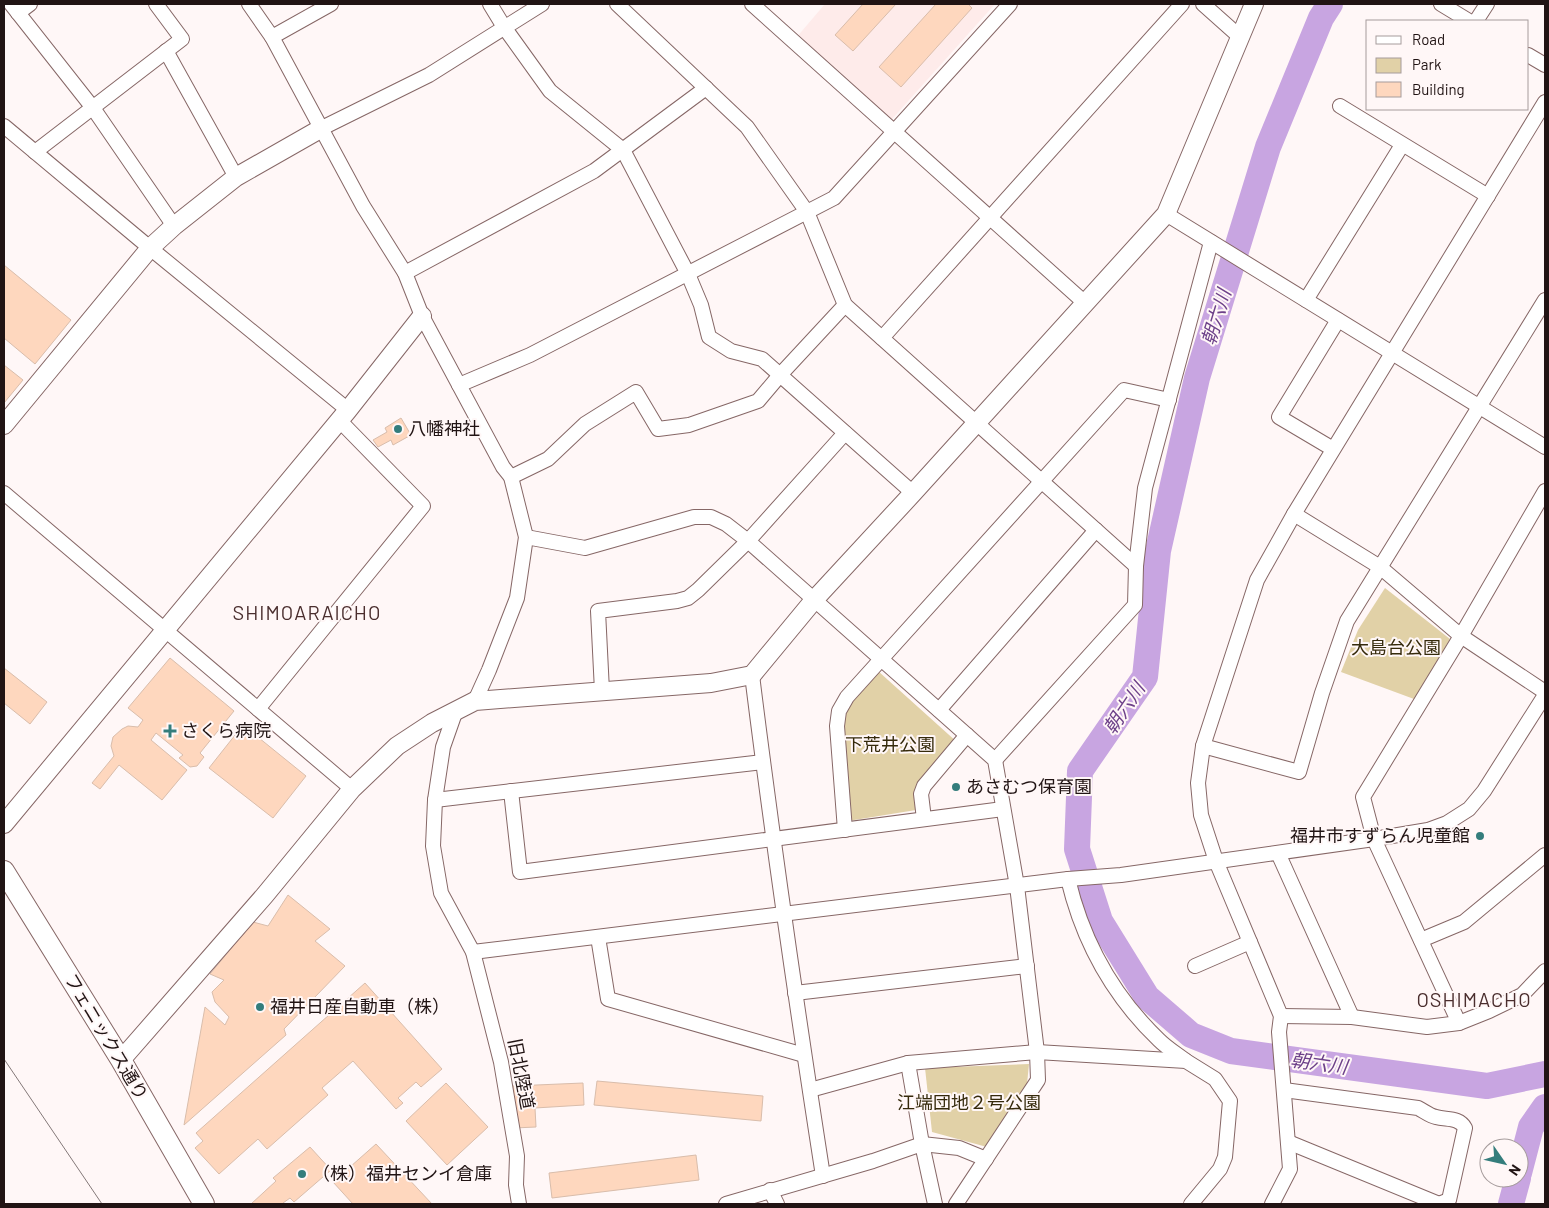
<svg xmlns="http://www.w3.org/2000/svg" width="1549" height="1208" viewBox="0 0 1549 1208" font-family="Barlow,'Noto Sans JP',sans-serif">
  <rect width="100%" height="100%" fill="#fff7f7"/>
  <path fill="#feebea" d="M 825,4 L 995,4 L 892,119 L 884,119 L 796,38 Z"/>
  <g fill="#e1d1a7">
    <path d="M 1385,588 L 1450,639 L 1414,699 L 1341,672 L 1358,630 Z"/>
    <path d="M 878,671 L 958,743 L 918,786 L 916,810 L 848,821 L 841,725 L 847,707 Z"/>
    <path d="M 1029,1064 L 1027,1084 L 987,1147 L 932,1132 L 925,1068 Z"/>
  </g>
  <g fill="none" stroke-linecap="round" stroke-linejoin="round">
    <g stroke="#c8a5e1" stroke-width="26">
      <path d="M 1330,4 L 1321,18 L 1268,147 L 1197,378 L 1158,551 L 1145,677 L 1080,771 L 1077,849 L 1100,921 L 1147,997 L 1191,1035 L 1231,1051 L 1487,1086 L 1545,1074"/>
      <path d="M 1519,1173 L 1531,1127 L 1545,1107"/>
      <path d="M 1511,1204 L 1518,1178"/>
    </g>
  </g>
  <g fill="#fed7be" stroke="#d9bdab">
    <path d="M 863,4 L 896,4 L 853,51 L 835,35 Z"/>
    <path d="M 936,4 L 968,4 L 972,8 L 901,87 L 879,67 Z"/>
    <path d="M 4,265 L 71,320 L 35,364 L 4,338 Z"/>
    <path d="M 4,365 L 23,380 L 4,403 Z"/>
    <path d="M 401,418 L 411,435 L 393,445 L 391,440 L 378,447 L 373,440 L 387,432 L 385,428 Z"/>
    <path d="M 170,658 L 234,711 L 200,753 L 204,757 L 197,766 L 190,767 L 179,758 L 183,755 L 156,733 L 151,740 L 187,770 L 162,800 L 119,765 L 100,789 L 92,783 L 114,756 L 111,746 L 113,737 L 122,729 L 128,726 L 138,727 L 143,720 L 128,708 Z"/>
    <path d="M 4,668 L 47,702 L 30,724 L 4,703 Z"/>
    <path d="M 243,725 L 306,776 L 273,818 L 209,768 Z"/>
    <path d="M 288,895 L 330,929 L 315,941 L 345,966 L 284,1029 L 286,1035 L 184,1125 L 205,1007 L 225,1025 L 229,1017 L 215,1002 L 212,992 L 224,980 L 210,974 L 253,922 L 268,926 Z"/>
    <path d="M 365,983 L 442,1069 L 421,1087 L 416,1082 L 398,1098 L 403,1103 L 396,1109 L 353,1061 L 322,1088 L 328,1095 L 267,1149 L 258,1139 L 219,1174 L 195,1148 L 203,1141 L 196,1133 Z"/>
    <path d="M 597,1081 L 763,1096 L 761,1121 L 594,1105 Z"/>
    <path d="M 446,1083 L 488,1127 L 447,1165 L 406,1121 Z"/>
    <path d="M 583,1083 L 584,1105 L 535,1108 L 536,1127 L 514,1128 L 513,1086 Z"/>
    <path d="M 376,1144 L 432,1204 L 353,1204 L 333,1182 Z"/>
    <path d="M 310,1147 L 331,1170 L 294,1202 L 290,1198 L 283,1203 L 284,1204 L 251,1204 L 276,1181 L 273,1178 Z"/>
    <path d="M 696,1155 L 699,1180 L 552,1198 L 549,1173 Z"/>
  </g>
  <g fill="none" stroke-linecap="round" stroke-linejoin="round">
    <g stroke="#866766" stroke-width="16">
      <g id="minor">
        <path d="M 11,4 L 93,108 L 174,226"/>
        <path d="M 249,4 L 272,37 L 363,206 L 405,273 L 422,316 L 503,467 L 511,477 L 526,537 L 517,598 L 489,670 L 475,701"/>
        <path d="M 490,4 L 504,27 L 550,91 L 623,150 L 688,274 L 701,305 L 709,337 L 731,351 L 762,359 L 913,493"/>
        <path d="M 617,4 L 747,127 L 807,212 L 845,305 L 1136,566"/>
        <path d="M 752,4 L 1085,303"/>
        <path d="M 1203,4 L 1240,37"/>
        <path d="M 1441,4 L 1469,21"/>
        <path d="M 18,13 L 30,4"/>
        <path d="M 1476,21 L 1487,4"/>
        <path d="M 272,37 L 331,4"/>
        <path d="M 166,51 L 236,177"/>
        <path d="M 1528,55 L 1545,65"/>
        <path d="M 1340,106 L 1488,196"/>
        <path d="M 4,126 L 150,248 L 348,410"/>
        <path d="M 322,128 L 429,75 L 542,4"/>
        <path d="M 35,152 L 182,39 L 156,4"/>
        <path d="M 1166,214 L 1545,447"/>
        <path d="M 405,273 L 594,171 L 706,88"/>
        <path d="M 1306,300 L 1402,145"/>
        <path d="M 882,338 L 1182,4"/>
        <path d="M 459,385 L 530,355 L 834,198 L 1010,4"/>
        <path d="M 1333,449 L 1279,417 L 1338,320"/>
        <path d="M 511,477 L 548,459 L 585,424 L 636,392 L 658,429 L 689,425 L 758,401 L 780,375 L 845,305"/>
        <path d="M 4,493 L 352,789"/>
        <path d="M 1294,514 L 1380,567 L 1461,636 L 1545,692"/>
        <path d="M 526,537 L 585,548 L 694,517 L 711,517 L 726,524 L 748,541 L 995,760 L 1017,886 L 1037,1052 L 1038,1080 L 956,1204"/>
        <path d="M 752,675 C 773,843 797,1009 823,1176"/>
        <path d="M 602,691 L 598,611 L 677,601 L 688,598 L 698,590 L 748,541 L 845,433"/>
        <path d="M 258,709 L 423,506 L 339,420"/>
        <path d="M 456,710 L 443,747 L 435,800 L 433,846 L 441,893 L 473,952 L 501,1062 L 517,1156 L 516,1185 L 519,1204"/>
        <path d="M 939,710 L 1096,530"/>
        <path d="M 1203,746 L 1299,772 L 1322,693 L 1347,621 L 1545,300"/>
        <path d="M 995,760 L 1135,605 L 1136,566 L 1145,488 L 1211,242"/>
        <path d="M 511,791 L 520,872 L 1003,809"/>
        <path d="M 435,800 L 763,762"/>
        <path d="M 924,819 L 921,794 L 924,786 L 967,735"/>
        <path d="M 845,830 L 837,726 L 839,711 L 847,697 L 1124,390 L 1169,400"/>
        <path d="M 1278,853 L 1352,1017"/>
        <path d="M 1068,879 C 1083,942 1112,995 1159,1040 C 1167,1048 1177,1054 1186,1061"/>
        <path d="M 598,937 L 608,999 L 804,1055"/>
        <path d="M 1421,940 L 1464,922 L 1545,855"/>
        <path d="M 473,952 L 1068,879 L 1121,875 L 1374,839 L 1428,830 L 1447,823 L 1469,809 L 1484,791 L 1545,695"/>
        <path d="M 1195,966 L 1250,942"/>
        <path d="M 795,993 L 1027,966"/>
        <path d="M 1281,1016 L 1352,1017 L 1427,1027 L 1459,1023 L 1489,1011 L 1522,995 L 1545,971"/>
        <path d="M 1459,1023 L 1374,839 L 1363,797 L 1461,636 L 1545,491"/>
        <path d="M 908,1063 L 922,1144 L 935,1204"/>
        <path d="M 810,1090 L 908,1063 L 1037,1052 L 1186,1061 L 1215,1079 L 1230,1101 L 1225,1157 L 1220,1169 L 1191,1204"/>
        <path d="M 1284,1090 L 1418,1108 C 1424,1111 1430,1116 1436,1117 C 1447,1120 1459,1117 1465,1128 L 1449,1200 L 1439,1204"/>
        <path d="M 1288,1142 L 1439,1204"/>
        <path d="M 770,1190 L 777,1204"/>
        <path d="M 726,1204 L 873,1161 L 922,1144 L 959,1148 L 986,1159"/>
        <path d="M 1272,1204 L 1290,1169 L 1279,1032 L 1281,1016 L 1216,861 L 1201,815 L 1198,783 L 1203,746 L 1257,580 L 1294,514 L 1545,102"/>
      </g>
    </g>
    <g stroke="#866766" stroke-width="20">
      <g id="tertiary">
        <path d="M 4,425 L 150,248 L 174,226 L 236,177 L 322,128"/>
        <path d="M 4,824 L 348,410 L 422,316"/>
        <path d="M 121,1060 L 265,895 L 352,789 L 397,746 L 432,723 L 475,701 L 711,683 L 752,675 L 814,600 L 913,493 L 1166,214 L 1254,4"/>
      </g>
    </g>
    <g stroke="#866766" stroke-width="22">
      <path id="secondary" d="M 4,871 L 121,1060 L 204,1204"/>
    </g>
    <use href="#minor" stroke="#fff" stroke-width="14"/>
    <use href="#tertiary" stroke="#fff" stroke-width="18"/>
    <use href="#secondary" stroke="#fff" stroke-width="20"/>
    <path stroke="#847979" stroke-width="1" d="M 4,1059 L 102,1204"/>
  </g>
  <g fill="#347d7c" stroke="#fff7f7" stroke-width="2">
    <circle cx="398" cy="429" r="5"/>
    <path d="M167.5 723.5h5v5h5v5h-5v5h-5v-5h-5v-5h5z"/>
    <circle cx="956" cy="787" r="5"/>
    <circle cx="1480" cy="836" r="5"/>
    <circle cx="260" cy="1007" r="5"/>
    <circle cx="302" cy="1174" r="5"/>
  </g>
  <g text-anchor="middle" stroke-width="4" stroke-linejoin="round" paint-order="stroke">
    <g font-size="18" fill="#211414" stroke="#fff7f7" text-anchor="start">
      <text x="408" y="435">八幡神社</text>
      <text x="181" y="737">さくら病院</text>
      <text x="966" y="793">あさむつ保育園</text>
      <text x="1470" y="842" text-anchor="end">福井市すずらん児童館</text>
      <text x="270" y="1013">福井日産自動車（株）</text>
      <text x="312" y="1180">（株）福井センイ倉庫</text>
    </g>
    <g font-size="18" fill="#352a0b" stroke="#fff7f7">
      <text x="1396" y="654">大島台公園</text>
      <text x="890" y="751">下荒井公園</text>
      <text x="969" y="1109">江端団地２号公園</text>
    </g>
    <g font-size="18" fill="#211414" stroke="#fff7f7">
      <text transform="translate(106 1037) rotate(59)" y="6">フェニックス通り</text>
      <text transform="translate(521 1074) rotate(79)" y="6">旧北陸道</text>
    </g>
    <g font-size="19" font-style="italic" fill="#6d4189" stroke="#fff7f7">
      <text transform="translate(1216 317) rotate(-73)" y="7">朝六川</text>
      <text transform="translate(1124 708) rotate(-56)" y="7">朝六川</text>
      <text transform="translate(1319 1063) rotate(8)" y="7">朝六川</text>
    </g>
    <g font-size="20" letter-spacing="1" fill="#4a2e2e" stroke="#fff7f7">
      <text x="307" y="620">SHIMOARAICHO</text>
      <text x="1474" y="1007">OSHIMACHO</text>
    </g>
  </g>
  <rect width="1549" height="1208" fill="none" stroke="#211414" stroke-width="10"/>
  <rect x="1366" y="20" width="162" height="90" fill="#fff7f7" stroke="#a69c9c"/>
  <rect x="1376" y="36" width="25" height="8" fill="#ffffff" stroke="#a69c9c"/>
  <text x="1412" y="45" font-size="15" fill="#211414">Road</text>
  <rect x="1376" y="58" width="25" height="15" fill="#e1d1a7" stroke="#a69c9c"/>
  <text x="1412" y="70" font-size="15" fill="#211414">Park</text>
  <rect x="1376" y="82" width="25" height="15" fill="#fed7be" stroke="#a69c9c"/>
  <text x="1412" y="95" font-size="15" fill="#211414">Building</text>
  <g transform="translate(1504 1163) rotate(124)"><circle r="24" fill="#fff7f7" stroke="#a69c9c"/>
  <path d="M0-4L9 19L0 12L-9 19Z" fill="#347d7c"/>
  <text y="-8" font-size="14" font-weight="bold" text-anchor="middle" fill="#211414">N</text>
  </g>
</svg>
